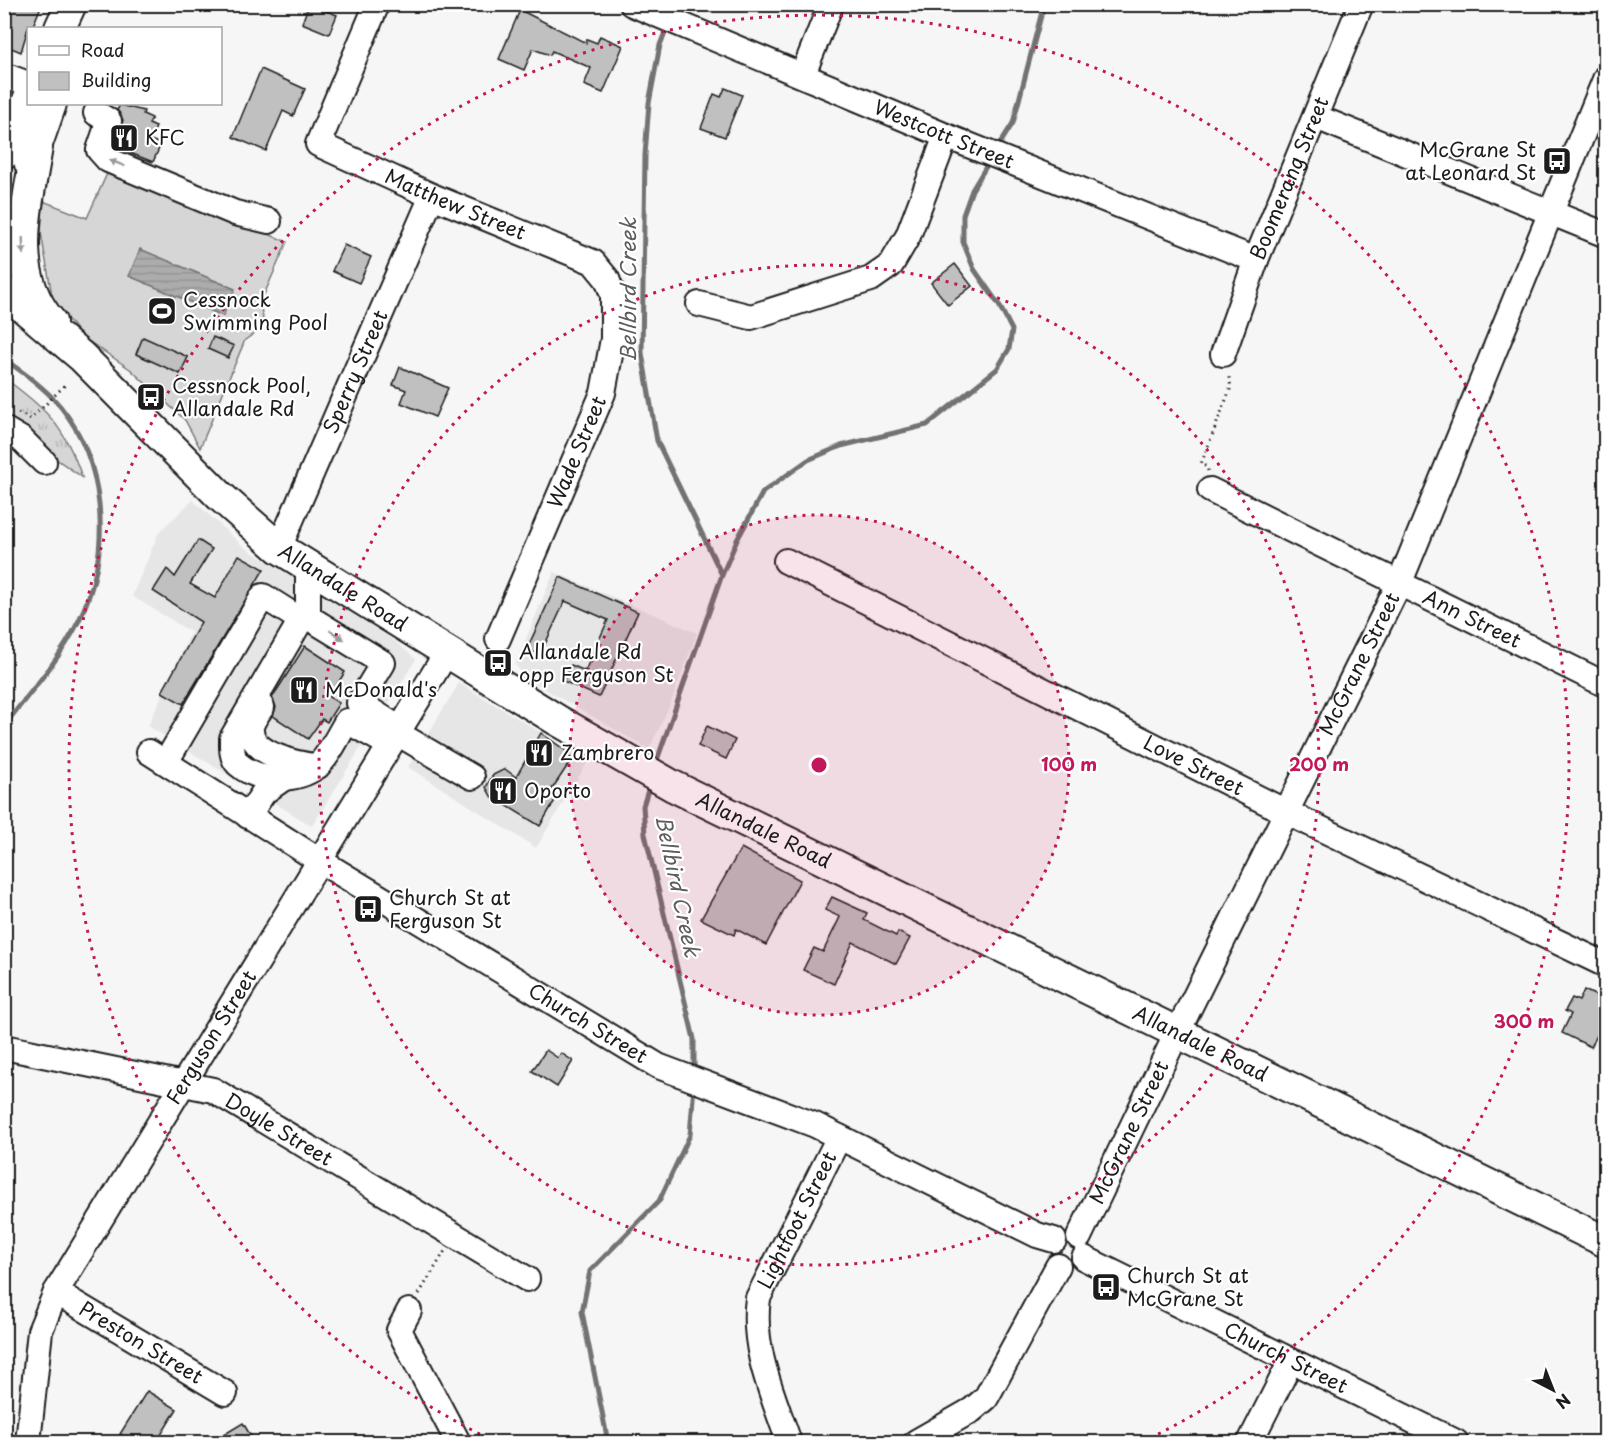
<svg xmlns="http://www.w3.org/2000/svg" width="1610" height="1447" viewBox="0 0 1610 1447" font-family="'Playpen Sans',sans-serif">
  <defs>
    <pattern id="park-tufts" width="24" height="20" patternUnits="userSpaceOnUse" patternTransform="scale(1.5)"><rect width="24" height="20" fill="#d6d6d6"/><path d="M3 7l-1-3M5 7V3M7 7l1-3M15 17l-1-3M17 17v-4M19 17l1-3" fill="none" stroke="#b7b7b7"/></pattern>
    <pattern id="water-rules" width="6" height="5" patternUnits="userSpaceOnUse" patternTransform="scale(1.5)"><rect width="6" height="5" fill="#acacac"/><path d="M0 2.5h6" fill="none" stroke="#939393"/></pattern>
  </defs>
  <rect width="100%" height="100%" fill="#f6f6f6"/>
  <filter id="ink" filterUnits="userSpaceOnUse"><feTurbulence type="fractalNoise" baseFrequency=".0167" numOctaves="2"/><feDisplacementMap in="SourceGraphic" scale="12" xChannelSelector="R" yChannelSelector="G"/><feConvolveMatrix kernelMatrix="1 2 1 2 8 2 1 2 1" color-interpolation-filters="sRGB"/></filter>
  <g filter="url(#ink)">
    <g fill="#e6e6e6">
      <path d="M 193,500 L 244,547 L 391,638 L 416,659 L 312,826 L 148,726 L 191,632 L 132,596 L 159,532 Z"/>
      <path d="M 554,572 L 697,633 L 669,707 L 649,749 L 529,680 L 515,665 Z"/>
      <path d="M 459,683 L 588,761 L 536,848 L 408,767 Z"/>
    </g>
    <path fill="url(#park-tufts)" stroke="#797979" stroke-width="1.5" d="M 4,378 C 47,409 65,427 82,477 L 5,423 Z"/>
    <path fill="#d6d6d6" stroke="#797979" stroke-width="1.5" d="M 110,167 L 287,242 L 260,304 L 263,318 L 255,333 L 245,340 L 200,448 L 185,420 L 130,369 L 81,336 L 53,301 L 41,233 L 43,201 L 87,218 Z"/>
    <path fill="url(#water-rules)" stroke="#727272" stroke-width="1.5" d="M 140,249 L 235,289 L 223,316 L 129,276 Z"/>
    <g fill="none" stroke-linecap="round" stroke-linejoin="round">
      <g stroke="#727272" stroke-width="5">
        <path d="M 996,150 L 1013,123 L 1044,4"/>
        <path d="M 4,359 C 24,373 44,387 60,406 C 105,461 111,545 84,609 C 67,652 32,689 4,726"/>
        <path d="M 722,575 L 737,540 L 763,492 L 808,460 L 841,446 L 927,425 L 997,369 L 1009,349 L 1012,330 L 999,305 L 974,269 L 963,242 L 963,215 L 972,190 L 990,160"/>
        <path d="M 655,766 L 722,575 L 657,441 L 642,353 L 645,155 L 649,103 L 660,45 L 668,25"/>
        <path d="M 650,784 L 643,806 L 645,834 L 694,1039 L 694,1073"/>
        <path d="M 608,1442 L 582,1312 L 590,1271 L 659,1201 L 690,1135 L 694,1086"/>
      </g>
    </g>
    <g fill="#c0c0c0" stroke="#1c1c1c" stroke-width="1.5">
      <path d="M 4,4 L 42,4 L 32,28 L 28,28 L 21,52 L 4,45 Z"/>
      <path d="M 309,4 L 337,15 L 329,34 L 302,23 Z"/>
      <path d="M 520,10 L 586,43 L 587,39 L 597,43 L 600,36 L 623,46 L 603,93 L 584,85 L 591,68 L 552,51 L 550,55 L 533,49 L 524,70 L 499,59 Z"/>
      <path d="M 261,69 L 305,89 L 293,116 L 283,111 L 266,151 L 233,137 Z"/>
      <path d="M 725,88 L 742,95 L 725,137 L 701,128 L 714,94 L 721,97 Z"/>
      <path d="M 120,105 L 144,111 L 143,114 L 152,118 L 149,124 L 156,127 L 150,140 L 161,144 L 153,162 L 115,147 L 123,120 L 117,110 Z"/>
      <path d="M 344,245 L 371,257 L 359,283 L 332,271 Z"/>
      <path d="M 955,264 L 972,286 L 948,305 L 931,283 Z"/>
      <path d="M 143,337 L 188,357 L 180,374 L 136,354 Z"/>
      <path d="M 213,337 L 234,346 L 228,358 L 208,349 Z"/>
      <path d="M 400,367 L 448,388 L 435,417 L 401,403 L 406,390 L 393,385 Z"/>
      <path d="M 198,540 L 212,549 L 190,584 L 215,598 L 239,555 L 264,569 L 183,704 L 162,692 L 201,622 L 153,591 L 167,569 L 175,577 Z"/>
      <path d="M 560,577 L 638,612 L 599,697 L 563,681 L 571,665 L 585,671 L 608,620 L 565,601 L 540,655 L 527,649 Z"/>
      <path d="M 305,646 L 345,672 L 329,697 L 339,703 L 327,722 L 322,719 L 308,739 L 273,716 L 276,707 L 272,698 Z"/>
      <path d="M 707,726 L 735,740 L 726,759 L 698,746 Z"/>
      <path d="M 541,733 L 569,753 L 570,762 L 550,792 L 557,797 L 540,826 L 491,796 L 486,787 L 493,775 L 505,769 L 516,777 Z"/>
      <path d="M 741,848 L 800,880 L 766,945 L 736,929 L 734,935 L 701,919 Z"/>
      <path d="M 832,897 L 867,913 L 864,920 L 896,936 L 898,932 L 910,938 L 896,964 L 853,942 L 834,984 L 803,970 L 814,948 L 823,952 L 840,917 L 825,910 Z"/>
      <path d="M 1584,990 L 1605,1000 L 1605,1020 L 1591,1047 L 1562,1033 L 1571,1014 L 1565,1011 L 1572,998 L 1579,1001 Z"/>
      <path d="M 546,1050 L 558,1058 L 561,1053 L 573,1061 L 557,1087 L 532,1071 Z"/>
      <path d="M 147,1391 L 177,1409 L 156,1443 L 134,1443 L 120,1434 Z"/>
      <path d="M 243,1423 L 255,1443 L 210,1443 Z"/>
    </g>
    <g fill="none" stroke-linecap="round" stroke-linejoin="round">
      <g stroke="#1c1c1c" stroke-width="28">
        <g id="minor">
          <path id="s1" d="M 377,4 L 318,144 L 432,196 L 593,262 L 607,279 L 613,295 L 613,339 L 603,393 L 498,639"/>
          <path id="s2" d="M 632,4 L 946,136 L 1256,260"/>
          <path d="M 803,74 L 831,4"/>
          <path d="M 4,75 L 28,84"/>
          <path d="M 96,113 L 109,121 L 99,150 L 108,160 L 235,213 L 269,221"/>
          <path d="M 1316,117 L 1606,235"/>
          <path d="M 699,304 L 751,317 L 871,279 L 891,265 L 908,236 L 946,136"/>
          <path id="s3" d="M 1223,354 L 1256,260 L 1361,4"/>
          <path d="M 4,429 L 21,439 L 44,462"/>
          <path id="s4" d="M 1210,490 L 1606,685"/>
          <path id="s5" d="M 279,548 L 432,196"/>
          <path id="s6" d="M 786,561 L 1286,812 L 1606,965"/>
          <path d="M 308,566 L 308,617"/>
          <path d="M 262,707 C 258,713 252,721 251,727 C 248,754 299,765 318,766"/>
          <path d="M 397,733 L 472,777"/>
          <path d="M 390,745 L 347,721 C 338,735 329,757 316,767 C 296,782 258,782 238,764 C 231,757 232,747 232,738 L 301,620 L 308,617 L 383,663 L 359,703 L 400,729"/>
          <path id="s7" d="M 149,752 L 320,861 L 658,1066 L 815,1125 L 1037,1235 L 1054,1240"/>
          <path d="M 166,762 L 263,596 L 301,620"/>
          <path d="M 248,816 L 264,792 L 284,778"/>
          <path id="s8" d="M 4,1047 L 213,1090 L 527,1279"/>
          <path id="s9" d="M 1079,1237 L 1177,1033 L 1400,582 L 1606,77"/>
          <path id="s10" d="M 1084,1258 L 1456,1442"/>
          <path id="s11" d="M 56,1292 L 225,1393"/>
          <path d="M 409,1311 L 399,1330 L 458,1442"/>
          <path id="s12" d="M 28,1442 L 40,1331 L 56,1292 L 447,652"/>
          <path id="s13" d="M 789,1442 C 773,1395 751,1349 758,1298 L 839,1137"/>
          <path d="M 916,1442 L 972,1410 L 986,1398 L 1058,1266"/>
          <path d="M 1250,1442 L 1291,1361"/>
        </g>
      </g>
      <g stroke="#1c1c1c" stroke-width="34">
        <g id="major">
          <path d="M 60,28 L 71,4"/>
          <path d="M 37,147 C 28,205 7,272 51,322"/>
          <path d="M 4,154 L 28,100"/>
          <path d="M 30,164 L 51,104"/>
          <path id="s14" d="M 4,291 L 82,357 L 220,496 L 279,548 L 557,720 L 673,786 L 1606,1242"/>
        </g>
      </g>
      <g stroke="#1c1c1c" stroke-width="3" stroke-dasharray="1.5 4.5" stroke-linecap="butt">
        <path d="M 18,413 L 31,419 L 65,385"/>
        <path d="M 1208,471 L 1207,467 L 1201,464 L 1231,387 L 1228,373"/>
        <path d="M 419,1294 L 445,1251"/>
      </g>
      <use href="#minor" stroke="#fff" stroke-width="24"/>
      <use href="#major" stroke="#fff" stroke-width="30"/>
    </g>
    <defs><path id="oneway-solid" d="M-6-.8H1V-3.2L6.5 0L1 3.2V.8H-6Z" transform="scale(1.5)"/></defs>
    <g fill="#999">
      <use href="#oneway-solid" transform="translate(117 163) rotate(-157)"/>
      <use href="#oneway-solid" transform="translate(23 246) rotate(88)"/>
      <use href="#oneway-solid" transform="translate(337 635) rotate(32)"/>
    </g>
  </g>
  <circle cx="819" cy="765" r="250" fill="#c2185b" fill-opacity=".12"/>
  <g fill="none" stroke="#c2185b" stroke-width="3" stroke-dasharray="3 6">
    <circle cx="819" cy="765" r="250"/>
    <circle cx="819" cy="765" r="500"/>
    <path d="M496 1442A750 750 0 1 1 1142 1442"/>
  </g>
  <defs>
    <g id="restaurant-square" transform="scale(1.5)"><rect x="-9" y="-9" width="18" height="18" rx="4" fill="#1c1c1c" stroke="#fff"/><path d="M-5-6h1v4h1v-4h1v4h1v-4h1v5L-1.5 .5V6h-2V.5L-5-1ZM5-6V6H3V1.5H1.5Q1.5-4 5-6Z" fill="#fff"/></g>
    <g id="bus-square" transform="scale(1.5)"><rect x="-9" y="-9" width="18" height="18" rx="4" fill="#1c1c1c" stroke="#fff"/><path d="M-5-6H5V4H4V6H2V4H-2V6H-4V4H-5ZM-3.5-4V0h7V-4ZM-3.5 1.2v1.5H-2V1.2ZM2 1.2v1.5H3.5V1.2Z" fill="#fff"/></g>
    <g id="stadium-square" transform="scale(1.5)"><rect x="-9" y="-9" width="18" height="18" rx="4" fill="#1c1c1c" stroke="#fff"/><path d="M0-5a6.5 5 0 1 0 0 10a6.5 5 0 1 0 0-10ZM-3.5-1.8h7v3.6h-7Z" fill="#fff"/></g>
  </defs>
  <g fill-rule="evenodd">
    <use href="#restaurant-square" x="124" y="138"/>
    <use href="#bus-square" x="1557" y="161"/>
    <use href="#stadium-square" x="162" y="311"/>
    <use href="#bus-square" x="151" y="397"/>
    <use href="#bus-square" x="498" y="663"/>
    <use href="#restaurant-square" x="304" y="690"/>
    <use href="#restaurant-square" x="539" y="753"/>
    <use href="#restaurant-square" x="503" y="791"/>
    <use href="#bus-square" x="368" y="909"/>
    <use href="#bus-square" x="1106" y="1287"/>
  </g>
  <g text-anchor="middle" stroke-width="4.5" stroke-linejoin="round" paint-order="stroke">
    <g font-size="20" fill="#1c1c1c" stroke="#fff">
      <text dy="7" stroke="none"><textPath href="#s2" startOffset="338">Westcott Street</textPath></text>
      <text dy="7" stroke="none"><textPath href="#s3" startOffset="188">Boomerang Street</textPath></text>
      <text dy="7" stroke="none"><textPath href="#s1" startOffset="302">Matthew Street</textPath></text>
      <text dy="7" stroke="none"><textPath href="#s5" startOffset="192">Sperry Street</textPath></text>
      <text transform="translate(577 452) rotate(-67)" y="7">Wade Street</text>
      <text dy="7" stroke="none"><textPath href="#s14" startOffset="452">Allandale Road</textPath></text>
      <text dy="7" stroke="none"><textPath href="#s4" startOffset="292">Ann Street</textPath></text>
      <text dy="7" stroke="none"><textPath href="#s9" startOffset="638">McGrane Street</textPath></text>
      <text dy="7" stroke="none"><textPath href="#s6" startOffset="456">Love Street</textPath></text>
      <text dy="7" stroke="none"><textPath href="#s14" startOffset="938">Allandale Road</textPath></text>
      <text dy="7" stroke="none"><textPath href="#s7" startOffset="516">Church Street</textPath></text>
      <text dy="7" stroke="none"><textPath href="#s12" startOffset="452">Ferguson Street</textPath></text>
      <text dy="7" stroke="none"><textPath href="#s14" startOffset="1424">Allandale Road</textPath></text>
      <text dy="7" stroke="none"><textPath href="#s8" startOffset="290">Doyle Street</textPath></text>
      <text dy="7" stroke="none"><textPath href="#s9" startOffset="116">McGrane Street</textPath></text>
      <text dy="7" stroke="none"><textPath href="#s13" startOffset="236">Lightfoot Street</textPath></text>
      <text dy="7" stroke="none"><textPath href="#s11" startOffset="99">Preston Street</textPath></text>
      <text dy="7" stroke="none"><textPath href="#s10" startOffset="225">Church Street</textPath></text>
    </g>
    <g font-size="20" fill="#1c1c1c" stroke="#fff" text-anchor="start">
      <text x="145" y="145">KFC</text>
      <text x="1536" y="157" text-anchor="end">McGrane St<tspan x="1536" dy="23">at Leonard St</tspan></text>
      <text x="183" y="307">Cessnock<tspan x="183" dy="23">Swimming Pool</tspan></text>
      <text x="172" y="393">Cessnock Pool,<tspan x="172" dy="23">Allandale Rd</tspan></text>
      <text x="519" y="659">Allandale Rd<tspan x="519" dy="23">opp Ferguson St</tspan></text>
      <text x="325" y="697">McDonald's</text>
      <text x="560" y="760">Zambrero</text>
      <text x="524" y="798">Oporto</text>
      <text x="389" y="905">Church St at<tspan x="389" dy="23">Ferguson St</tspan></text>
      <text x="1127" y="1283">Church St at<tspan x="1127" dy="23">McGrane St</tspan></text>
    </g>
    <g font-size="21" font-style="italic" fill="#5d5d5d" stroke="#fff">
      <text transform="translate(629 290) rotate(-90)" y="7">Bellbird Creek</text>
      <text transform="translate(677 886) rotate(78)" y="7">Bellbird Creek</text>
    </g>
  </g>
  <circle cx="819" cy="765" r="9" fill="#c2185b" stroke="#fff" stroke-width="3"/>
  <g font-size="18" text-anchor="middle" font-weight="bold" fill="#c2185b" stroke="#fff" stroke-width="4.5" stroke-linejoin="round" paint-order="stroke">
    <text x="1069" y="771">100 m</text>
    <text x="1319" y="771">200 m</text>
    <text x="1524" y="1028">300 m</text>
  </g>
  <rect width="1610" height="1447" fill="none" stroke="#fff" stroke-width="24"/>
  <rect x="12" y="12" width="1586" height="1423" fill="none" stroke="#1c1c1c" stroke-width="2" filter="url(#ink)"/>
  <rect x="27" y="27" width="195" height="78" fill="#ffffff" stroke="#a4a4a4" stroke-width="1.5"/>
  <rect x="39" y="46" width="30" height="9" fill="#ffffff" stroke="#a4a4a4" stroke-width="1.5"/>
  <text x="81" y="57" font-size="18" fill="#1c1c1c">Road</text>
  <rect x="39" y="72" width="30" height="18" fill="#c0c0c0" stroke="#a4a4a4" stroke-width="1.5"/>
  <text x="81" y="87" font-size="18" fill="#1c1c1c">Building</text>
  <g transform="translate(1553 1390) rotate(138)" stroke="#ffffff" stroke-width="4.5" paint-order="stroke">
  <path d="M0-4.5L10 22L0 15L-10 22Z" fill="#1c1c1c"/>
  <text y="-9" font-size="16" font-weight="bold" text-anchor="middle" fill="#1c1c1c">N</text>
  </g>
</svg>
